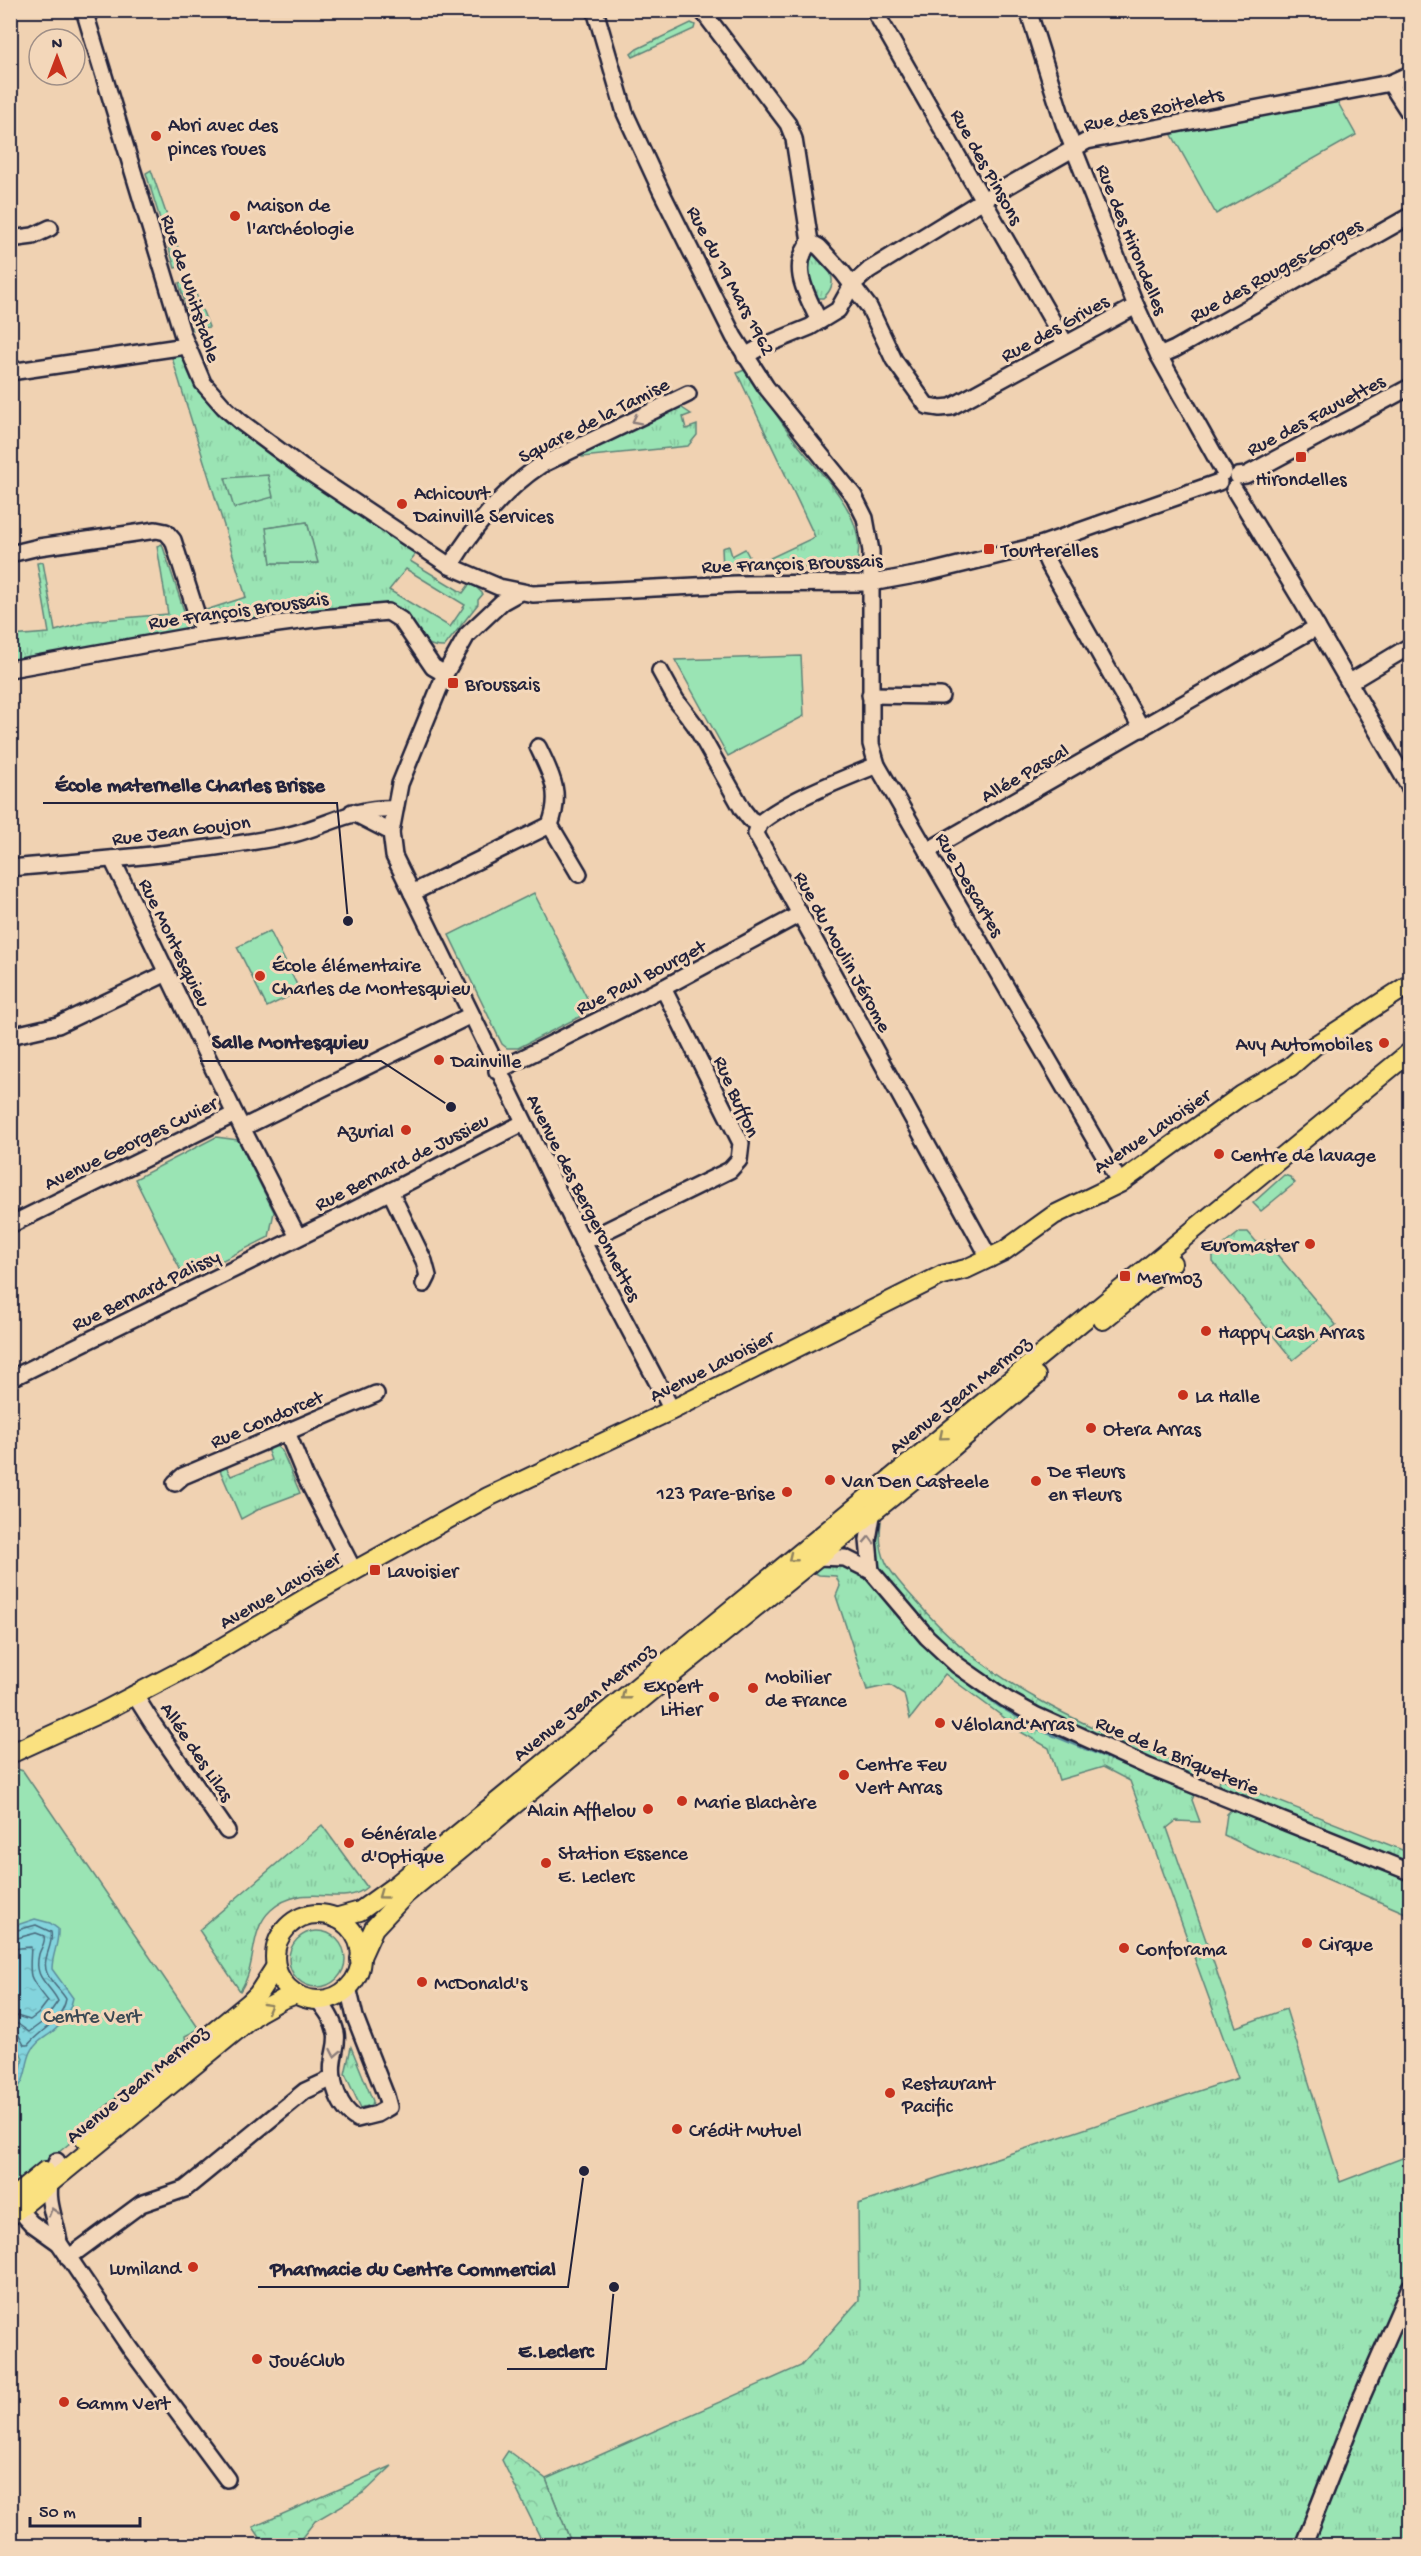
<svg xmlns="http://www.w3.org/2000/svg" width="1421" height="2556" viewBox="0 0 1421 2556" font-family="'Gochi Hand',sans-serif">
  <defs>
    <pattern id="grass-tufts" width="24" height="20" patternUnits="userSpaceOnUse" patternTransform="scale(1.5)"><rect width="24" height="20" fill="#9ae4b4"/><path d="M3 7l-1-3M5 7V3M7 7l1-3M15 17l-1-3M17 17v-4M19 17l1-3" fill="none" stroke="#84c39c"/></pattern>
    <pattern id="forest-crowns" width="20" height="18" patternUnits="userSpaceOnUse" patternTransform="scale(1.5)"><rect width="20" height="18" fill="#9ae4b4"/><path d="M2 6a3 3 0 1 1 6 0M12 15a3 3 0 1 1 6 0" fill="none" stroke="#84c39c"/></pattern>
    <pattern id="water-ripples" width="26" height="14" patternUnits="userSpaceOnUse" patternTransform="scale(1.5)"><rect width="26" height="14" fill="#83d4dd"/><path d="M2 4q2-2 4 0t4 0M15 11q2-2 4 0t4 0" fill="none" stroke="#71b6bf"/></pattern>
  </defs>
  <rect width="100%" height="100%" fill="#f0d2b2"/>
  <filter id="ink" filterUnits="userSpaceOnUse"><feTurbulence type="fractalNoise" baseFrequency=".0167" numOctaves="2"/><feDisplacementMap in="SourceGraphic" scale="12" xChannelSelector="R" yChannelSelector="G"/><feConvolveMatrix kernelMatrix="1 2 1 2 8 2 1 2 1" color-interpolation-filters="sRGB"/></filter>
  <g filter="url(#ink)">
    <g fill="url(#grass-tufts)" stroke="#5e8378" stroke-width="1.5" fill-rule="evenodd">
      <path d="M 691,23 L 695,25 L 694,29 L 633,57 L 631,54 L 637,49 Z"/>
      <path d="M 151,170 L 184,265 L 175,268 L 146,173 Z"/>
      <path d="M 816,252 C 829,266 841,283 823,298 L 818,298 L 811,291 L 804,263 L 810,253 Z"/>
      <path d="M 190,279 L 209,327 L 193,330 L 179,283 Z"/>
      <path d="M 186,346 L 224,407 L 422,546 L 410,561 L 463,593 L 471,582 L 483,594 L 478,600 L 478,604 L 444,647 C 422,647 423,636 412,622 C 407,614 397,609 389,605 L 219,625 L 208,621 L 203,611 L 246,597 L 169,348 ZM 307,522 L 317,563 L 271,563 L 267,528 ZM 406,569 L 465,605 L 450,627 L 389,590 Z"/>
      <path d="M 747,369 C 763,395 780,422 799,446 C 826,481 870,518 856,567 L 723,569 L 722,548 L 729,546 L 732,556 L 745,549 L 752,562 L 764,561 L 815,537 L 737,373 Z"/>
      <path d="M 679,406 L 691,414 L 683,417 L 686,429 L 697,425 L 697,435 L 688,446 L 582,457 L 579,454 Z"/>
      <path d="M 162,544 L 184,611 L 190,610 L 191,622 L 184,631 L 11,662 L 11,636 L 49,633 L 37,563 L 43,562 L 55,631 L 90,621 L 168,614 L 157,546 Z"/>
      <path d="M 1284,1175 L 1290,1177 L 1295,1183 L 1261,1211 L 1253,1203 Z"/>
      <path d="M 1240,1232 L 1248,1232 L 1259,1245 L 1265,1240 L 1336,1325 L 1293,1360 L 1213,1262 L 1213,1253 Z"/>
      <path d="M 276,1446 L 282,1451 L 300,1493 L 263,1507 L 241,1519 L 220,1470 L 226,1467 L 231,1476 L 271,1460 L 267,1449 Z"/>
      <path d="M 881,1522 C 876,1560 892,1574 916,1601 C 989,1688 1094,1731 1198,1770 L 1198,1786 L 1192,1800 L 1200,1822 L 1176,1821 L 1167,1828 L 1236,2027 L 1286,2009 L 1340,2182 L 1410,2155 L 1410,2545 L 572,2545 L 546,2479 L 801,2366 L 859,2300 L 858,2204 L 1238,2078 L 1130,1781 L 1103,1767 L 1059,1780 L 1049,1748 L 1012,1727 L 1010,1722 L 945,1674 L 910,1719 L 904,1694 L 890,1685 L 867,1690 L 836,1596 L 840,1586 L 836,1576 L 819,1575 L 803,1567 L 815,1557 L 870,1570 L 870,1528 Z"/>
      <path d="M 1220,1778 L 1410,1853 L 1410,1863 L 1232,1792 L 1219,1786 Z"/>
      <path d="M 1236,1805 L 1410,1878 L 1410,1915 L 1297,1866 L 1262,1853 L 1224,1835 L 1227,1814 Z"/>
      <path d="M 322,1825 L 367,1887 C 342,1909 304,1880 271,1910 C 248,1931 258,1965 240,1991 L 199,1930 Z"/>
      <circle cx="317" cy="1959" r="28"/>
      <path d="M 351,2047 L 373,2101 L 372,2105 L 361,2108 L 345,2074 Z"/>
    </g>
    <g fill="url(#forest-crowns)" stroke="#5e8378" stroke-width="1.5">
      <path d="M 508,2451 L 546,2479 L 572,2545 L 544,2545 L 502,2460 Z"/>
      <path d="M 392,2466 L 365,2492 L 315,2521 L 296,2545 L 265,2545 L 253,2527 Z"/>
    </g>
    <g fill="#9ae4b4" stroke="#5e8378" stroke-width="1.5">
      <path d="M 1337,101 L 1356,135 L 1216,214 L 1171,133 Z"/>
      <path d="M 268,475 L 273,497 L 234,508 L 225,478 Z"/>
      <path d="M 307,522 L 318,563 L 271,563 L 266,528 Z"/>
      <path d="M 801,656 L 804,716 L 728,756 L 675,660 Z"/>
      <path d="M 534,893 L 593,1010 L 518,1048 L 507,1048 L 502,1044 L 449,935 Z"/>
      <path d="M 270,931 L 300,991 L 267,1007 L 237,947 Z"/>
      <path d="M 216,1137 L 238,1140 L 274,1212 L 269,1237 L 185,1279 L 135,1179 Z"/>
      <path d="M 11,1767 L 23,1771 L 199,2029 L 185,2036 L 186,2046 L 141,2085 L 128,2089 L 111,2102 L 112,2108 L 11,2192 Z"/>
    </g>
    <path fill="url(#water-ripples)" stroke="#5c8d9c" stroke-width="1.5" d="M 35,1919 L 50,1923 L 58,1929 C 59,1945 52,1954 52,1969 L 73,1998 C 70,2011 63,2024 51,2033 C 43,2039 35,2043 31,2052 C 24,2067 28,2084 11,2093 L 11,2084 L 21,2068 L 23,2058 L 11,2033 L 11,1927 Z"/>
    <g fill="none" stroke-linecap="round" stroke-linejoin="round">
      <g stroke="#49697c" stroke-width="1.5">
        <path d="M 10,1932 L 36,1925 L 51,1932 C 54,1946 41,1958 47,1973 C 51,1983 61,1990 66,1999 C 62,2021 41,2029 28,2045 L 24,2045 L 17,2032 L 10,2031"/>
        <path d="M 10,1940 L 36,1933 L 44,1936 C 46,1943 41,1947 39,1954 C 33,1979 49,1983 58,2001 L 44,2021 L 29,2032 L 18,2024 L 10,2023"/>
        <path d="M 10,1949 L 31,1947 C 29,1980 28,1975 48,2001 L 38,2014 L 30,2020 L 10,2014"/>
      </g>
      <g stroke="#5c8d9c" stroke-width="4.5">
        <path d="M 972,1685 L 999,1705 L 1040,1729 L 1182,1788"/>
        <path d="M 1232,1808 L 1330,1848"/>
        <path d="M 1401,1877 L 1410,1880"/>
      </g>
      <g stroke="#22223b" stroke-width="20">
        <g id="minor">
          <path d="M 84,10 L 183,336 L 203,383 L 224,407 L 241,422 L 303,468 L 450,566 L 499,587 L 533,594 L 736,584 L 871,583 L 926,573 L 1040,545 L 1219,482"/>
          <path d="M 595,10 L 625,113 L 662,193 L 734,337 L 766,387 L 854,496 L 865,518 L 871,551 L 871,744 L 877,765 L 1120,1183"/>
          <path d="M 874,10 L 1065,343"/>
          <path d="M 1028,10 L 1064,124 L 1136,306 L 1159,356 L 1224,472"/>
          <path d="M 704,13 L 788,124 L 794,139 L 810,242 L 819,247 L 843,273 L 869,307 L 894,360 L 927,406 L 940,408 L 951,407 L 1136,306"/>
          <path d="M 1390,83 L 1410,114"/>
          <path d="M 10,239 L 33,236 L 50,228"/>
          <path d="M 810,242 C 789,268 807,295 819,321"/>
          <path d="M 745,356 L 761,347 L 810,327 L 838,310 L 852,285 L 869,270 L 983,200 L 1087,141 L 1390,83 L 1410,74"/>
          <path d="M 1159,356 L 1175,349 L 1410,216"/>
          <path d="M 10,372 L 186,346"/>
          <path d="M 1238,476 L 1246,475 L 1410,387"/>
          <path d="M 1234,489 L 1303,603 L 1410,788"/>
          <path d="M 1040,545 L 1048,563 L 1142,729"/>
          <path d="M 10,554 L 39,547 L 156,530 L 166,532 L 173,540 L 203,634"/>
          <path d="M 450,566 C 474,527 503,490 541,465 L 688,394"/>
          <path d="M 520,592 L 502,602 L 467,635 L 445,674 L 400,784 L 391,832 L 394,856 L 583,1242 L 672,1410"/>
          <path d="M 10,669 L 203,634 L 322,618 L 388,612 L 401,620 L 433,667 L 445,674"/>
          <path d="M 660,671 L 676,700 L 695,725 L 743,810 L 750,819 L 759,824 L 756,834 L 990,1259"/>
          <path d="M 1350,682 L 1410,646"/>
          <path d="M 870,695 L 941,696"/>
          <path d="M 352,812 L 391,832"/>
          <path d="M 759,824 C 783,802 845,778 877,765"/>
          <path d="M 550,825 L 579,874"/>
          <path d="M 927,851 L 1317,627"/>
          <path d="M 112,859 L 235,1114 L 298,1237"/>
          <path d="M 10,868 C 100,860 191,853 280,837 C 322,830 351,806 395,809"/>
          <path d="M 412,893 L 550,825 C 562,793 552,776 538,747"/>
          <path d="M 10,1036 L 58,1025 L 167,973"/>
          <path d="M 497,1071 L 663,988 L 800,914"/>
          <path d="M 242,1128 L 471,1015"/>
          <path d="M 390,1191 L 424,1261 L 428,1276 L 424,1284"/>
          <path d="M 10,1225 L 235,1114"/>
          <path d="M 583,1242 L 730,1170 L 739,1160 L 741,1143 L 663,988"/>
          <path d="M 10,1379 L 342,1216 L 523,1123"/>
          <path d="M 287,1432 L 305,1476 L 354,1571"/>
          <path d="M 175,1483 L 183,1476 L 376,1394"/>
          <path d="M 815,1557 L 845,1558 L 871,1571 L 927,1637 L 957,1665 L 1006,1699 L 1035,1715 L 1149,1767 L 1410,1872"/>
          <path d="M 871,1571 L 868,1540 L 873,1510"/>
          <path d="M 134,1694 L 151,1721 L 227,1831"/>
          <path d="M 318,2000 C 326,2010 333,2019 336,2033 C 338,2043 334,2051 333,2061 C 330,2081 339,2109 357,2119 L 377,2114 L 389,2107 L 386,2096 L 355,2017 L 348,1987"/>
          <path d="M 42,2182 L 51,2174 L 57,2161"/>
          <path d="M 51,2182 C 45,2199 57,2224 59,2243"/>
          <path d="M 21,2200 L 17,2204 L 19,2210 L 31,2223 L 59,2243 L 130,2348 L 227,2479"/>
          <path d="M 68,2258 L 141,2204 L 185,2189 L 305,2091 L 333,2078"/>
          <path d="M 1303,2546 L 1360,2401 L 1410,2287"/>
        </g>
      </g>
      <g stroke="#22223b" stroke-width="22">
        <g id="major">
          <path d="M 1103,1320 L 1172,1263"/>
          <path d="M 10,1754 L 104,1711 L 194,1664 L 316,1592 L 488,1497 L 672,1410 L 942,1275 L 966,1269 L 1004,1251 L 1054,1215 L 1120,1183 L 1242,1095 L 1290,1067 L 1314,1046 L 1410,984"/>
          <circle cx="318" cy="1957" r="43"/>
          <path d="M 335,1918 L 360,1911 L 396,1885 L 1410,1052"/>
          <path d="M 360,1959 L 374,1928 L 406,1894 L 665,1680 L 935,1462 L 1036,1376"/>
          <path d="M 84,2138 L 249,2003 L 258,1994 L 276,1966"/>
          <path d="M 10,2200 L 45,2171"/>
          <path d="M 10,2216 L 258,2013 L 283,1999 L 296,1994"/>
        </g>
      </g>
      <use href="#minor" stroke="#f3d7ba" stroke-width="15"/>
      <use href="#major" stroke="#fae180" stroke-width="18"/>
    </g>
    <defs><path id="oneway-chevron" d="M-2-3.5L2.5 0L-2 3.5" fill="none" stroke-width="1.6" stroke-linecap="round" stroke-linejoin="round" transform="scale(1.5)"/></defs>
    <g stroke="#8a7c7a">
      <use href="#oneway-chevron" transform="translate(636 420) rotate(153)"/>
      <use href="#oneway-chevron" transform="translate(869 1540) rotate(-88)"/>
      <use href="#oneway-chevron" transform="translate(335 2053) rotate(101)"/>
      <use href="#oneway-chevron" transform="translate(53 2212) rotate(-107)"/>
    </g>
    <g stroke="#8e825e">
      <use href="#oneway-chevron" transform="translate(943 1436) rotate(140)"/>
      <use href="#oneway-chevron" transform="translate(792 1558) rotate(141)"/>
      <use href="#oneway-chevron" transform="translate(625 1696) rotate(141)"/>
      <use href="#oneway-chevron" transform="translate(382 1895) rotate(144)"/>
      <use href="#oneway-chevron" transform="translate(268 2007) rotate(-30)"/>
    </g>
  </g>
  <g fill="#c8321e" stroke="#f3d7ba" stroke-width="2">
    <circle cx="156" cy="136" r="6"/>
    <circle cx="235" cy="216" r="6"/>
    <rect x="1295" y="451" width="12" height="12" rx="3"/>
    <circle cx="402" cy="504" r="6"/>
    <rect x="983" y="543" width="12" height="12" rx="3"/>
    <rect x="447" y="677" width="12" height="12" rx="3"/>
    <circle cx="260" cy="976" r="6"/>
    <circle cx="1384" cy="1043" r="6"/>
    <circle cx="439" cy="1060" r="6"/>
    <circle cx="406" cy="1130" r="6"/>
    <circle cx="1219" cy="1154" r="6"/>
    <circle cx="1310" cy="1244" r="6"/>
    <rect x="1119" y="1270" width="12" height="12" rx="3"/>
    <circle cx="1206" cy="1331" r="6"/>
    <circle cx="1183" cy="1395" r="6"/>
    <circle cx="1091" cy="1428" r="6"/>
    <circle cx="830" cy="1480" r="6"/>
    <circle cx="1036" cy="1481" r="6"/>
    <circle cx="787" cy="1492" r="6"/>
    <rect x="369" y="1564" width="12" height="12" rx="3"/>
    <circle cx="753" cy="1688" r="6"/>
    <circle cx="714" cy="1697" r="6"/>
    <circle cx="940" cy="1723" r="6"/>
    <circle cx="844" cy="1775" r="6"/>
    <circle cx="682" cy="1801" r="6"/>
    <circle cx="648" cy="1809" r="6"/>
    <circle cx="349" cy="1843" r="6"/>
    <circle cx="546" cy="1863" r="6"/>
    <circle cx="1307" cy="1943" r="6"/>
    <circle cx="1124" cy="1948" r="6"/>
    <circle cx="422" cy="1982" r="6"/>
    <circle cx="890" cy="2093" r="6"/>
    <circle cx="677" cy="2129" r="6"/>
    <circle cx="193" cy="2267" r="6"/>
    <circle cx="257" cy="2359" r="6"/>
    <circle cx="64" cy="2402" r="6"/>
  </g>
  <g text-anchor="middle" stroke-width="6" stroke-linejoin="round" paint-order="stroke">
    <g font-size="20" fill="#22223b" stroke="#f3d7ba">
      <text transform="translate(1153 108) rotate(-13)" y="7">Rue des Roitelets</text>
      <text transform="translate(988 166) rotate(61)" y="7">Rue des Pinsons</text>
      <text transform="translate(1133 239) rotate(68)" y="7">Rue des Hirondelles</text>
      <text transform="translate(1275 269) rotate(-29)" y="7">Rue des Rouges-Gorges</text>
      <text transform="translate(732 280) rotate(62)" y="7">Rue du 19 Mars 1962</text>
      <text transform="translate(192 288) rotate(72)" y="7">Rue de Whitstable</text>
      <text transform="translate(1054 327) rotate(-29)" y="7">Rue des Grives</text>
      <text transform="translate(1315 414) rotate(-28)" y="7">Rue des Fauvettes</text>
      <text transform="translate(593 419) rotate(-27)" y="7">Square de la Tamise</text>
      <text transform="translate(792 562) rotate(-2)" y="7">Rue François Broussais</text>
      <text transform="translate(238 609) rotate(-8)" y="7">Rue François Broussais</text>
      <text transform="translate(1024 772) rotate(-30)" y="7">Allée Pascal</text>
      <text transform="translate(181 829) rotate(-7)" y="7">Rue Jean Goujon</text>
      <text transform="translate(971 884) rotate(60)" y="7">Rue Descartes</text>
      <text transform="translate(176 942) rotate(64)" y="7">Rue Montesquieu</text>
      <text transform="translate(844 951) rotate(61)" y="7">Rue du Moulin Jérome</text>
      <text transform="translate(640 976) rotate(-27)" y="7">Rue Paul Bourget</text>
      <text transform="translate(738 1096) rotate(66)" y="7">Rue Buffon</text>
      <text transform="translate(1151 1130) rotate(-34)" y="7">Avenue Lavoisier</text>
      <text transform="translate(130 1142) rotate(-26)" y="7">Avenue Georges Cuvier</text>
      <text transform="translate(401 1161) rotate(-27)" y="7">Rue Bernard de Jussieu</text>
      <text transform="translate(585 1197) rotate(63)" y="7">Avenue des Bergeronnettes</text>
      <text transform="translate(145 1289) rotate(-26)" y="7">Rue Bernard Palissy</text>
      <text transform="translate(711 1365) rotate(-27)" y="7">Avenue Lavoisier</text>
      <text transform="translate(959 1394) rotate(-39)" y="7">Avenue Jean Mermoz</text>
      <text transform="translate(266 1418) rotate(-23)" y="7">Rue Condorcet</text>
      <text transform="translate(279 1589) rotate(-30)" y="7">Avenue Lavoisier</text>
      <text transform="translate(583 1701) rotate(-39)" y="7">Avenue Jean Mermoz</text>
      <text transform="translate(198 1751) rotate(56)" y="7">Allée des Lilas</text>
      <text transform="translate(1178 1754) rotate(23)" y="7">Rue de la Briqueterie</text>
      <text transform="translate(136 2083) rotate(-39)" y="7">Avenue Jean Mermoz</text>
    </g>
    <g font-size="20" fill="#22223b" stroke="#f3d7ba" text-anchor="start">
      <text x="168" y="131">Abri avec des<tspan x="168" dy="23">pinces roues</tspan></text>
      <text x="247" y="211">Maison de<tspan x="247" dy="23">l'archéologie</tspan></text>
      <text x="1301" y="485" text-anchor="middle">Hirondelles</text>
      <text x="414" y="499">Achicourt<tspan x="414" dy="23">Dainville Services</tspan></text>
      <text x="1001" y="556">Tourterelles</text>
      <text x="465" y="690">Broussais</text>
      <text x="272" y="971">École élémentaire<tspan x="272" dy="23">Charles de Montesquieu</tspan></text>
      <text x="1372" y="1050" text-anchor="end">Avy Automobiles</text>
      <text x="451" y="1067">Dainville</text>
      <text x="394" y="1137" text-anchor="end">Azurial</text>
      <text x="1231" y="1161">Centre de lavage</text>
      <text x="1298" y="1251" text-anchor="end">Euromaster</text>
      <text x="1137" y="1283">Mermoz</text>
      <text x="1218" y="1338">Happy Cash Arras</text>
      <text x="1195" y="1402">La Halle</text>
      <text x="1103" y="1435">Otera Arras</text>
      <text x="1048" y="1477">De Fleurs<tspan x="1048" dy="23">en Fleurs</tspan></text>
      <text x="842" y="1487">Van Den Casteele</text>
      <text x="775" y="1499" text-anchor="end">123 Pare-Brise</text>
      <text x="387" y="1577">Lavoisier</text>
      <text x="765" y="1683">Mobilier<tspan x="765" dy="23">de France</tspan></text>
      <text x="702" y="1692" text-anchor="end">Expert<tspan x="702" dy="23">Litier</tspan></text>
      <text x="952" y="1730">Véloland Arras</text>
      <text x="856" y="1770">Centre Feu<tspan x="856" dy="23">Vert Arras</tspan></text>
      <text x="694" y="1808">Marie Blachère</text>
      <text x="636" y="1816" text-anchor="end">Alain Afflelou</text>
      <text x="361" y="1839">Générale<tspan x="361" dy="23">d'Optique</tspan></text>
      <text x="558" y="1859">Station Essence<tspan x="558" dy="23">E. Leclerc</tspan></text>
      <text x="1319" y="1950">Cirque</text>
      <text x="1136" y="1955">Conforama</text>
      <text x="434" y="1989">McDonald's</text>
      <text x="902" y="2089">Restaurant<tspan x="902" dy="23">Pacific</tspan></text>
      <text x="689" y="2136">Crédit Mutuel</text>
      <text x="181" y="2274" text-anchor="end">Lumiland</text>
      <text x="269" y="2366">JouéClub</text>
      <text x="76" y="2409">Gamm Vert</text>
    </g>
    <g font-size="20" fill="#3a4953" stroke="#f3d7ba">
      <text x="92" y="2022">Centre Vert</text>
    </g>
  </g>
  <path fill="none" stroke="#22223b" stroke-width="2" d="M348 921L337 803H43M451 1107L381 1061H200M584 2171L568 2287H258M614 2287L606 2369H507"/>
  <g fill="#22223b" stroke="#f3d7ba" stroke-width="2">
    <circle cx="348" cy="921" r="6"/>
    <circle cx="451" cy="1107" r="6"/>
    <circle cx="584" cy="2171" r="6"/>
    <circle cx="614" cy="2287" r="6"/>
  </g>
  <g font-size="21" text-anchor="middle" font-weight="bold" fill="#22223b" stroke="#f3d7ba" stroke-width="6" stroke-linejoin="round" paint-order="stroke">
    <text x="190" y="791">École maternelle Charles Brisse</text>
    <text x="290" y="1048">Salle Montesquieu</text>
    <text x="413" y="2275">Pharmacie du Centre Commercial</text>
    <text x="556" y="2357">E.Leclerc</text>
  </g>
  <rect width="1421" height="2556" fill="none" stroke="#f3d7ba" stroke-width="36"/>
  <rect x="18" y="18" width="1385" height="2520" fill="none" stroke="#22223b" stroke-width="2" filter="url(#ink)"/>
  <g transform="translate(57 57)"><circle r="28" fill="#f3d7ba" stroke="#9f8f87" stroke-width="1.5"/>
  <path d="M0-4.5L10 22L0 15L-10 22Z" fill="#c8321e"/>
  <text y="-9" font-size="16" font-weight="bold" text-anchor="middle" fill="#22223b">N</text>
  </g>
  <path d="M30 2517v9h110v-9" fill="none" stroke="#22223b" stroke-width="3"/>
  <text x="39" y="2517" font-size="18" fill="#22223b" stroke="#f3d7ba" stroke-width="4.5" paint-order="stroke">50 m</text>
</svg>
